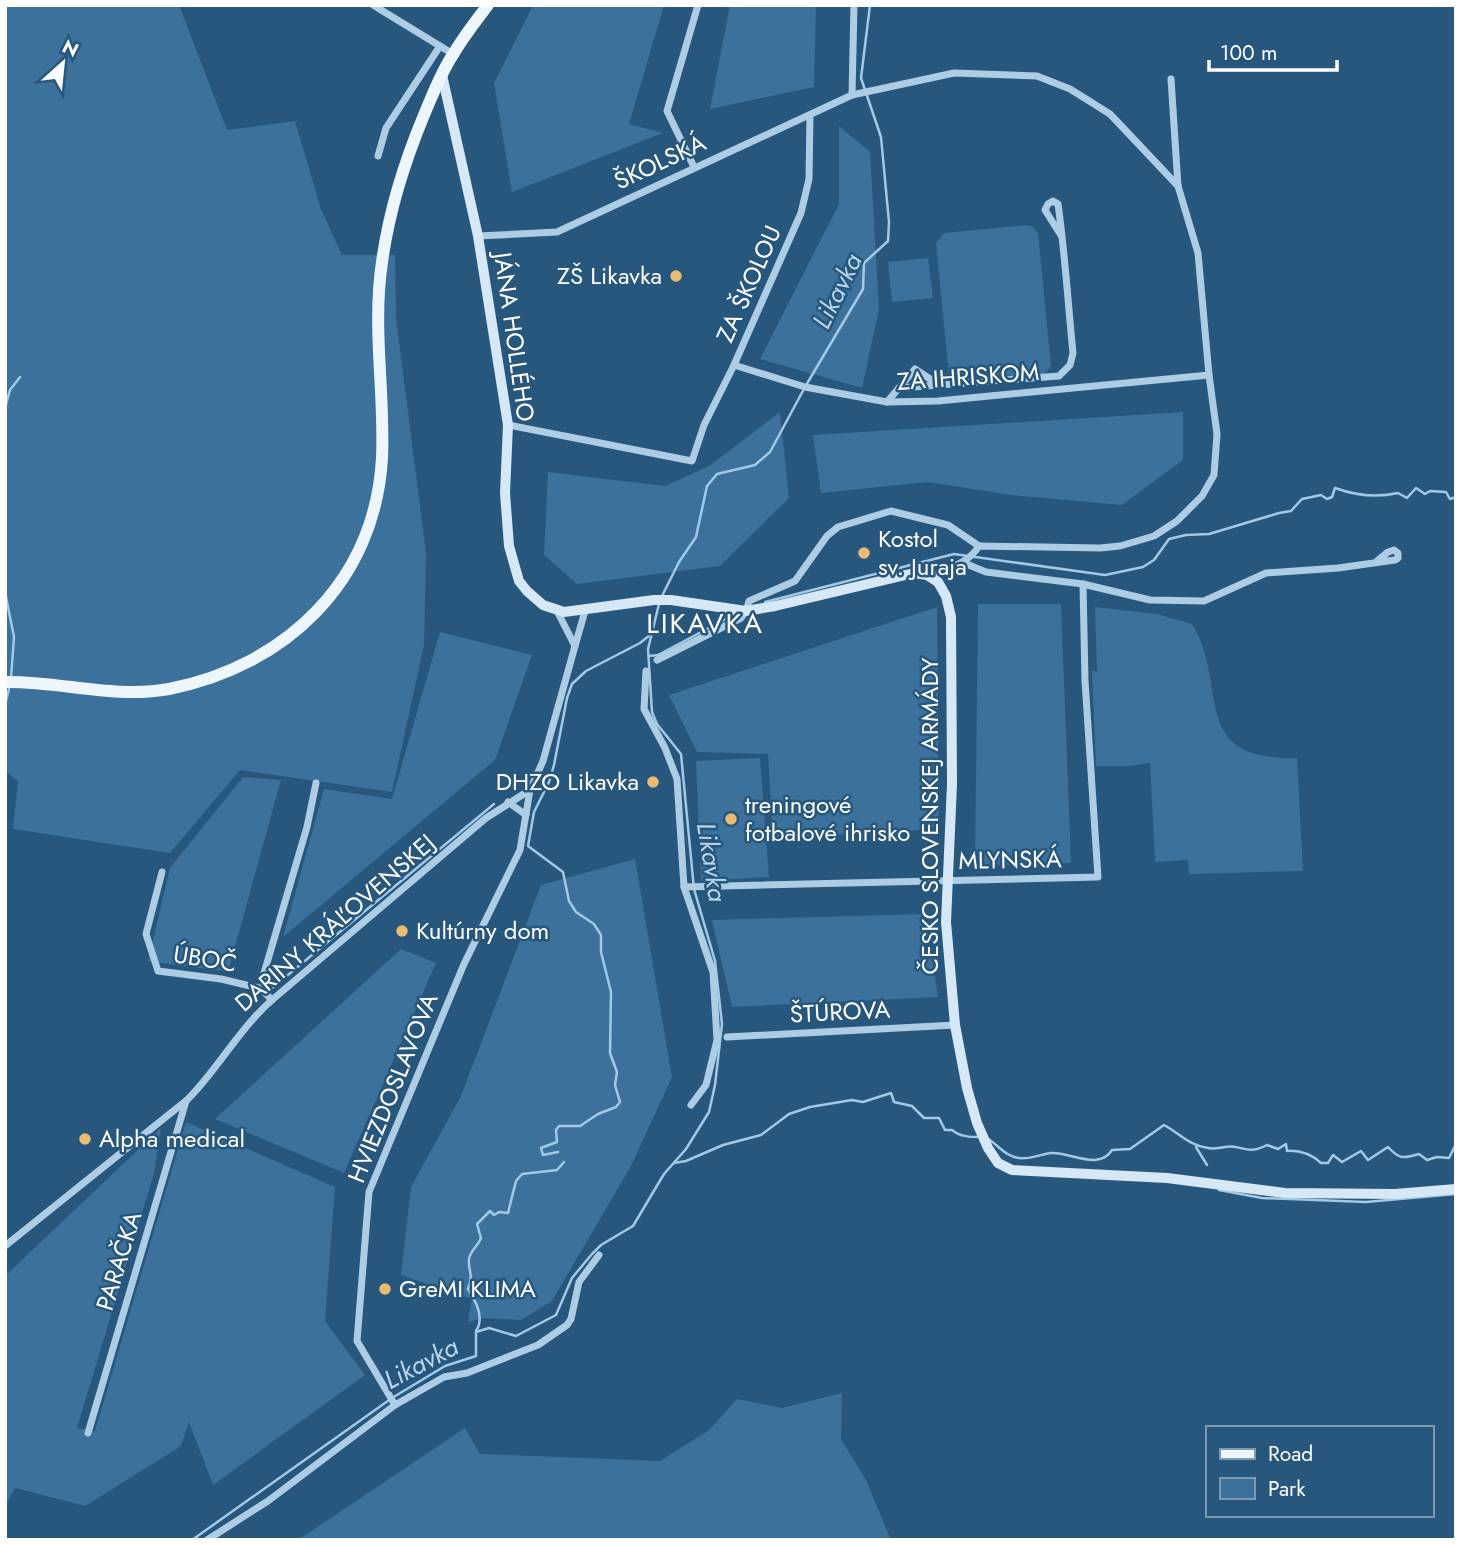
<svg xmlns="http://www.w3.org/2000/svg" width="1461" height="1545" viewBox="0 0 1461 1545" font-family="Jost,sans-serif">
  <rect width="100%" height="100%" fill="#27577d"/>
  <g fill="#3b719a">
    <path d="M 5,5 L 179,5 L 227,130 L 295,121 L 321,209 L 342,255 L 395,255 L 396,318 L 426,553 L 424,645 L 392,792 L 240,770 L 170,853 L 13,829 L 18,781 L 5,771 Z"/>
    <path d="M 533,5 L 664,5 L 629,124 L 663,133 L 512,192 L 494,83 Z"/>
    <path d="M 730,5 L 816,5 L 814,87 L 710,109 Z"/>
    <path d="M 839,126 L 870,152 L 879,309 L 862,388 L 760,359 L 839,204 Z"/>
    <path d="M 1028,225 L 1034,228 L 1038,233 L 1051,366 L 1043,376 L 953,381 L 949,376 L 936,243 L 944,233 Z"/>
    <path d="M 928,258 L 933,298 L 892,302 L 888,262 Z"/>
    <path d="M 780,412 L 789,498 L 720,566 L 577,584 L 544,555 L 548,472 L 665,486 L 709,466 Z"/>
    <path d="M 1183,412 L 1183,460 L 1122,505 L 1011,495 L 928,482 L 821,493 L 813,435 Z"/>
    <path d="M 978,604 L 1061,604 L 1071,863 L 975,866 Z"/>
    <path d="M 937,607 L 939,829 L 773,838 L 768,754 L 697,752 L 669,695 Z"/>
    <path d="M 1095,607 L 1157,614 L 1192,624 C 1230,684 1186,761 1297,758 L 1303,871 L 1189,874 L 1188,860 L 1155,862 L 1150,763 L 1131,766 L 1096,766 L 1092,670 L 1097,672 Z"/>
    <path d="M 440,632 L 532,655 L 495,760 L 283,937 L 324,789 L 392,799 Z"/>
    <path d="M 760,758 L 769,877 L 701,881 L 696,761 Z"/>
    <path d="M 243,777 L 281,780 L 228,972 L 148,961 L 170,868 Z"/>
    <path d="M 635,859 L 672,1077 L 631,1166 L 552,1301 L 521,1320 L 484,1318 L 468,1322 L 472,1299 L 401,1275 L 411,1187 L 461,1096 L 541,885 Z"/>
    <path d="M 925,914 L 938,997 L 732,1007 L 712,920 Z"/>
    <path d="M 401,949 L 436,963 L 344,1173 L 215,1119 Z"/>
    <path d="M 186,1122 L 335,1187 L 325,1321 L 365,1375 L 213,1485 L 189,1422 L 181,1446 L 85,1506 L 15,1488 L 5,1506 L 5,1276 L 161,1128 L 154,1173 L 77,1428 L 95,1431 Z"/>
    <path d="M 842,1393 L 841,1439 L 866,1480 L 891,1540 L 298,1540 L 465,1428 L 480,1454 L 660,1461 L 709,1430 L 737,1399 L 782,1408 Z"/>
  </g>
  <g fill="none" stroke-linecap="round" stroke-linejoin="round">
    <g stroke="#a2c9e5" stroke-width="2.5">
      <path d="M 5,408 L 10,390 L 20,377"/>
      <path d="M 5,592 L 14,637 L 11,678"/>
      <path d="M 661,598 L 679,562 L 696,537 L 707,486 L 717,474 L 755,465 L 770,452 L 805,387 L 863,289 L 864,263 L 888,241 L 889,222 L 881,137 L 861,78 L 870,5"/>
      <path d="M 765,602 L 954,554 L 1105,575 L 1143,567 L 1154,560 L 1169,539 L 1186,535 L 1209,534 L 1279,513 L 1291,511 L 1302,499 L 1321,495 L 1327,499 L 1332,497 L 1335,488 C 1357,496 1376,498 1398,493 L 1407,498 L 1416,488 L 1425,494 L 1430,491 L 1446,492 L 1450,499 L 1456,497"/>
      <path d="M 649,656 L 658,655 L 735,614"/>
      <path d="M 5,705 L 10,685"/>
      <path d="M 271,989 L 494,804"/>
      <path d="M 987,1138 C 997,1144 1006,1157 1019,1158 C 1028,1160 1042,1154 1051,1153 C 1071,1152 1099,1171 1112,1150 L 1130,1149 L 1164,1125 C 1179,1133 1190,1146 1208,1148 C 1217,1150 1227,1145 1236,1147 C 1248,1150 1254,1152 1267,1145 L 1278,1149 L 1286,1144 L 1287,1151 C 1301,1150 1311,1154 1321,1163 L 1328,1163 L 1333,1155 L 1342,1162 L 1361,1151 L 1368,1160 L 1388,1147 C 1399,1159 1403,1159 1419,1154 L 1427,1160 L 1437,1157 L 1449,1158 L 1456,1144"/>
      <path d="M 1196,1147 L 1207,1165"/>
      <path d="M 558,1152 L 543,1155 L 541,1148 L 557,1142 L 556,1130 L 559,1126 L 580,1126 L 598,1114 L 616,1107 L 620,1102 L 615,1085 L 617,1072 L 610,1053 L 611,992 L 601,952 L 601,935 L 594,924 L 576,912 L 569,901 L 563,872 L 528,846 L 534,812 L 549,782 L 554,765 L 567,698 L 572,684 L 586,671 L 640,643 L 650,635"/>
      <path d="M 674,1163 L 686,1161 L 723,1145 L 761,1135 L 789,1114 L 810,1107 L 852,1100 L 863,1102 L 891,1093 L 894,1102 L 912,1106 L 924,1118 L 939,1118 L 945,1130 L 952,1130 C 960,1137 971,1137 981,1137"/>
      <path d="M 1219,1190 L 1262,1198 L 1366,1202 L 1456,1194"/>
      <path d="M 476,1331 C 485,1318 476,1301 468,1289 C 474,1273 468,1272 469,1259 C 470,1251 478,1246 481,1238 L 477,1224 L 490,1211 L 494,1215 L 499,1212 L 508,1213 L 516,1181 L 522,1174 L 557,1170 L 564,1162"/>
      <path d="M 192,1540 L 392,1398 L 445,1366 L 476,1356 L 476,1332 L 489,1328 L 516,1336 L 556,1315 L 572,1278 L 592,1254 L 601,1245 L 633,1226 L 664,1174 L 686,1149 L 709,1112 L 715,1085 L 722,1024 L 715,961 L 694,889 L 681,754 L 657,724 L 652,712 L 648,649 L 659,604"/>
    </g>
    <g stroke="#adcde5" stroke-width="7">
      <path d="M 373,5 L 453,54"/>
      <path d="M 852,95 L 854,5"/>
      <path d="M 378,156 L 386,128 L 440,46"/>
      <path d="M 694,167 L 667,111 L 698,5"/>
      <path d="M 478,236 L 557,232 L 852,95 L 954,73 L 1037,76 L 1070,89 L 1110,114 L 1178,186"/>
      <path d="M 734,365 L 805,387 L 887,402 L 938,401 L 1209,375"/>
      <path d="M 899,388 L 1059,376 L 1070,365 L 1073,353 C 1068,304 1065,253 1058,204 L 1053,201 L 1048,204 L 1045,210 L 1062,237"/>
      <path d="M 887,402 L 915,369 L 939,385"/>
      <path d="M 508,425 L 692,461 L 704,425 L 734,365 L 801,213 L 809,179 L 810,115"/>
      <path d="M 932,577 C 950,566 968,564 979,546 L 1100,548 L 1120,546 L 1154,536 L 1177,521 L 1202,496 L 1214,475 L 1217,434 L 1209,375 L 1198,253 L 1178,186 L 1171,79"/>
      <path d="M 1083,584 L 1150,600 L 1204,601 L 1266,573 L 1338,568 L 1395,560 L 1398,558 L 1398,553 L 1394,550 L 1388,552 L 1377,561"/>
      <path d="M 575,646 L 585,611"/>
      <path d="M 657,660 L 741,618 L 746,611 L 749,601 L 795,581 L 827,536 L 838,527 L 891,511 L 948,525 L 979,546"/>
      <path d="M 646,671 L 644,709 L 665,748 L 677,779 L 684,887"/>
      <path d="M 508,802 L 526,815"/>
      <path d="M 162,872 L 146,934 L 158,971 L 221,979 L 263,989"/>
      <path d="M 272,1000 L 264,992 L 262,980 L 307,827 L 316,783"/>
      <path d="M 727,1037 L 955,1025"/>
      <path d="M 691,1105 L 706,1085 L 717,1040 L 713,972 L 684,887 L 1098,877 L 1085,681 L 1083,584 L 986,572 L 964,563"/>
      <path d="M 5,1246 L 187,1100 C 218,1069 238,1030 272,1000 L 486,818 L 530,790"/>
      <path d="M 395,1405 L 357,1341 L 369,1192 L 464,964 L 520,850 L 530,790 L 543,761 L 575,646 L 557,611"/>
      <path d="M 88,1433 L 186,1101"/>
      <path d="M 207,1540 L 268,1501 L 395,1405 L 444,1377 L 467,1373 L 538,1345 L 567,1325 L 571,1319 L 579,1282 L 599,1255"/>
    </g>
    <path stroke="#d6e7f5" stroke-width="10" d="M 442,75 L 478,236 L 508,425 L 505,493 L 509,546 L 519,581 L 527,591 L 543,605 L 564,612 L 654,600 L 671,600 L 746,611 L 775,606 L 914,573 L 927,575 L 938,582 L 946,596 L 951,617 L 952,784 L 946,922 L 955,1025 L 967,1088 L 977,1123 L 988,1148 L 998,1163 L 1012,1170 L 1167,1178 L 1285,1193 L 1395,1194 L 1456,1189"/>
    <path stroke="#edf5fd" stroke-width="12" d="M 5,682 C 60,681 114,699 169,689 C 286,666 375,581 382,458 C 385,393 372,328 382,262 C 389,211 404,163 424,115 C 433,94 441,72 454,53 C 464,36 476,21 488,5"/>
  </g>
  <g fill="#ecbb73" stroke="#27577d" stroke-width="2.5">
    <circle cx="676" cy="276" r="7"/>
    <circle cx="864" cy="553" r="7"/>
    <circle cx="653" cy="782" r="7"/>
    <circle cx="731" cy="819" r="7"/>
    <circle cx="402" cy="931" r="7"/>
    <circle cx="85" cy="1139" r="7"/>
    <circle cx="385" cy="1289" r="7"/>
  </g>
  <g text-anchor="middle" stroke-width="5" stroke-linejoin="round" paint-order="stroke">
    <g font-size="24" fill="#fff" stroke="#27577d">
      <text transform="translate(660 162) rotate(-25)" y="8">ŠKOLSKÁ</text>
      <text transform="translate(749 284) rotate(-66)" y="8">ZA ŠKOLOU</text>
      <text transform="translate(514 337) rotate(82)" y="8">JÁNA HOLLÉHO</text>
      <text transform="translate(968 377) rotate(-4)" y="8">ZA IHRISKOM</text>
      <text transform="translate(930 816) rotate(-90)" y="8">ČESKO SLOVENSKEJ ARMÁDY</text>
      <text transform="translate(1010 860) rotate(-1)" y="8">MLYNSKÁ</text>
      <text transform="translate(335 923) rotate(-41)" y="8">DARINY KRÁĽOVENSKEJ</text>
      <text transform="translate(205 959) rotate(9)" y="8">ÚBOČ</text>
      <text transform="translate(840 1012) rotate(-3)" y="8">ŠTÚROVA</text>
      <text transform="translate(393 1088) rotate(-68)" y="8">HVIEZDOSLAVOVA</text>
      <text transform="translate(119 1261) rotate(-73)" y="8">PARAČKA</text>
    </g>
    <g font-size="24" fill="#fff" stroke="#27577d" text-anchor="start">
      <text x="662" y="284" text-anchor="end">ZŠ Likavka</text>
      <text x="878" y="547">Kostol<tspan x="878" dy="28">sv. Juraja</tspan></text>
      <text x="639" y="790" text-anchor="end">DHZO Likavka</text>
      <text x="745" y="813">treningové<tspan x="745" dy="28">fotbalové ihrisko</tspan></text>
      <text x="416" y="939">Kultúrny dom</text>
      <text x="99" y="1147">Alpha medical</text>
      <text x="399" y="1297">GreMI KLIMA</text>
    </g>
    <g font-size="26" font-style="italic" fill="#b8d6ec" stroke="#27577d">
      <text transform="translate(837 291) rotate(-64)" y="9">Likavka</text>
      <text transform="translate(712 862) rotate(81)" y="9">Likavka</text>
      <text transform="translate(421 1363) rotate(-28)" y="9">Likavka</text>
    </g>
    <g font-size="28" letter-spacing="2" fill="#fff" stroke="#27577d">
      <text x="705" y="633">LIKAVKA</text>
    </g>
  </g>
  <rect width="1461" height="1545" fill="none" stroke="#ffffff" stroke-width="14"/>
  <rect x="1206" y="1426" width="228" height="91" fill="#27577d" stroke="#7d9ab1" stroke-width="2"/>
  <rect x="1220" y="1449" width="35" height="10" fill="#edf5fd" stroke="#7d9ab1" stroke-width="2"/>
  <text x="1268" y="1461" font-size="21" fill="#ffffff">Road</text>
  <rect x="1220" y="1478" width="35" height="21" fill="#3b719a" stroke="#7d9ab1" stroke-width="2"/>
  <text x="1268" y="1496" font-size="21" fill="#ffffff">Park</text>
  <g transform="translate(63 63) rotate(27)" stroke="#27577d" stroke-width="5" paint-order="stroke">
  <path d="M0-5L12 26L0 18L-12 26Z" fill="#ffffff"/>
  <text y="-10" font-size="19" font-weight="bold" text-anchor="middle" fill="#ffffff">N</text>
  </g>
  <path d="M1209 60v10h128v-10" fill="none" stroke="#ffffff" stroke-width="3.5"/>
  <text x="1220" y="60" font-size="21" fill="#ffffff" stroke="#27577d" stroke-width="5" paint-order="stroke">100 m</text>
</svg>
